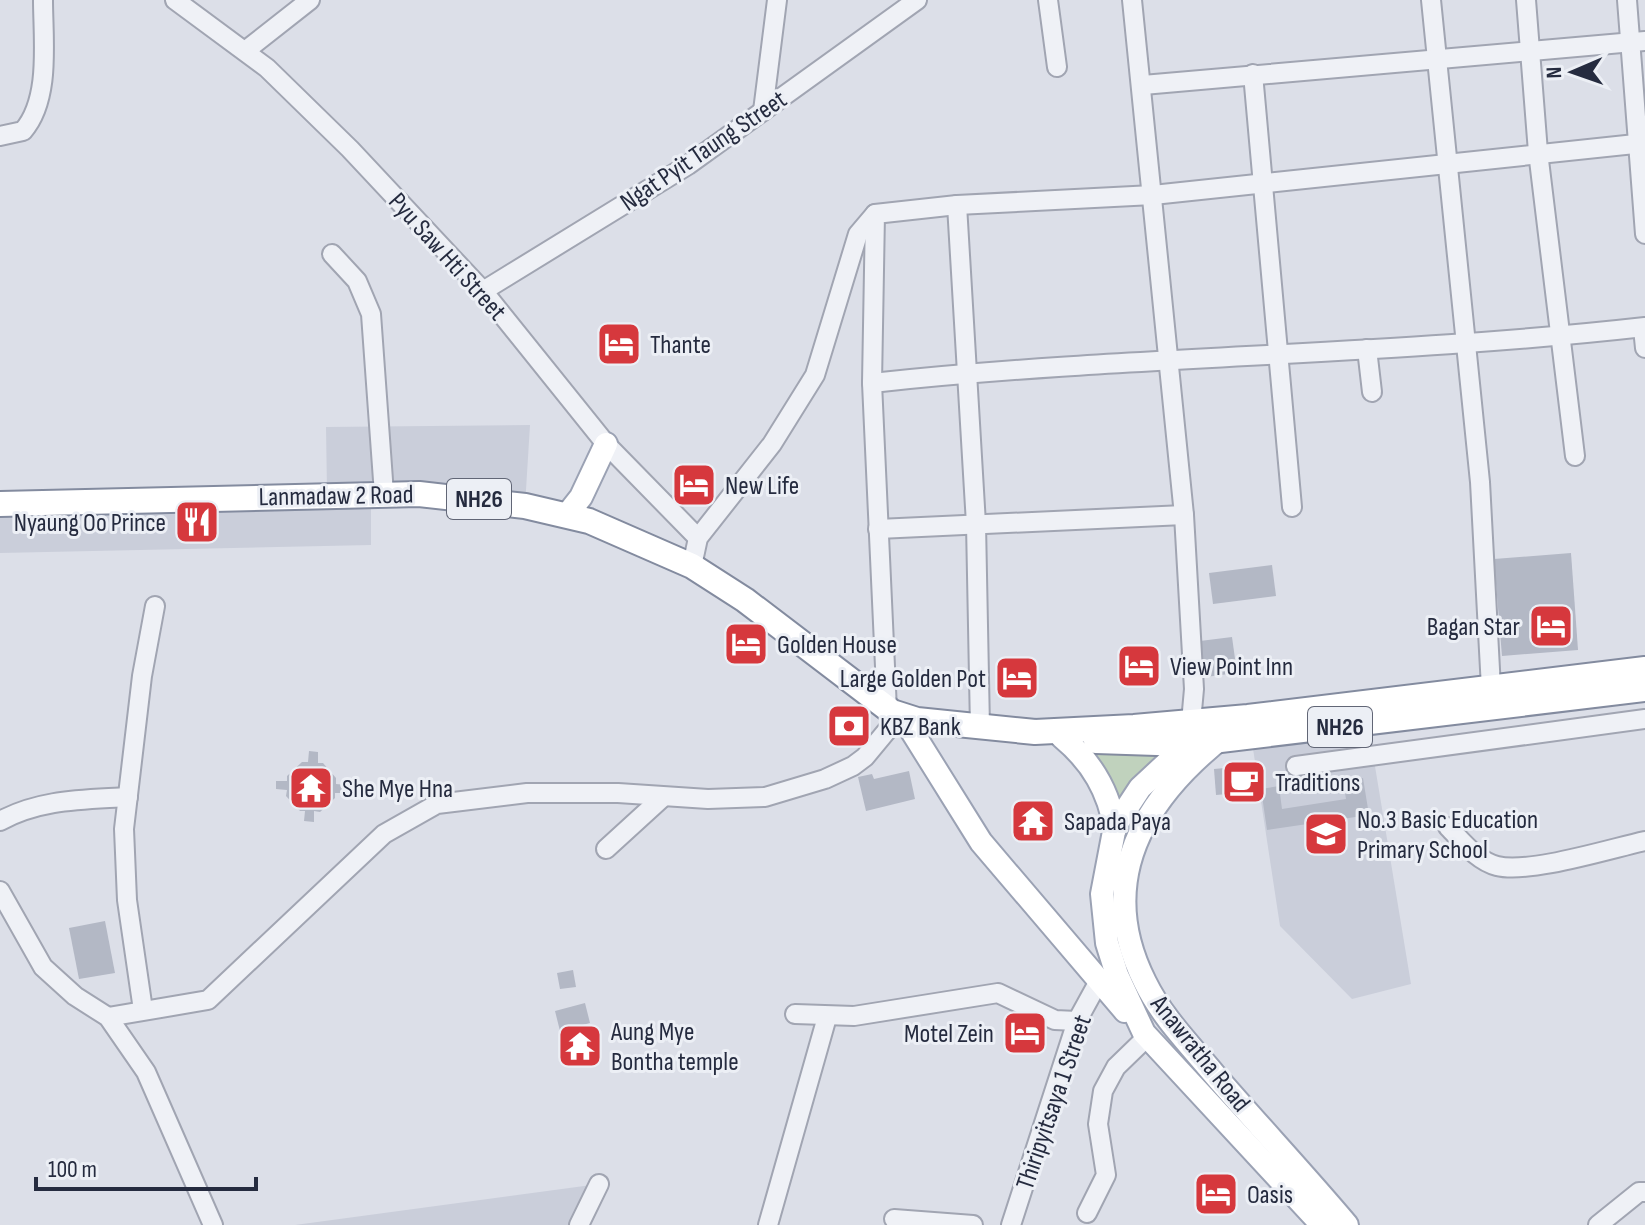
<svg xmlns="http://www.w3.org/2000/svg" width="1645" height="1225" viewBox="0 0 1645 1225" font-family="'Sofia Sans Condensed',sans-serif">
  <rect width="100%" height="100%" fill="#dcdfe8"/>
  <g fill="#caceda">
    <path d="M 530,425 L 525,506 L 371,493 L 371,545 L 0,553 L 0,501 L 327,491 L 326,427 Z"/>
    <path d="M 1368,724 L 1411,984 L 1352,999 L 1280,926 L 1252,742 Z"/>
    <path d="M 599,1184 L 579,1225 L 295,1225 Z"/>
  </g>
  <path fill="#c0d2bd" d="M 1086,751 L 1161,756 L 1119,806 Z"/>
  <g fill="#b3b8c5">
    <path d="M 1571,553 L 1578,650 L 1502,656 L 1494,559 Z"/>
    <path d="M 1272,565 L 1276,596 L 1213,604 L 1209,573 Z"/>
    <path d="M 1232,637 L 1237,673 L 1205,677 L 1200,641 Z"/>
    <path d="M 309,751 L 318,752 L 318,763 L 323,763 L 336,778 L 336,784 L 347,785 L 347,793 L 335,793 L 335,798 L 320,812 L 314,811 L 314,822 L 304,821 L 305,811 L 300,811 L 286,796 L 287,790 L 276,789 L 276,781 L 287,781 L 287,776 L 302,762 L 308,762 Z"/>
    <path d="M 1247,766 L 1250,792 L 1216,795 L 1214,769 Z"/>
    <path d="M 909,771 L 915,799 L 866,811 L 858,777 L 872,774 L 874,779 Z"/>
    <path d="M 1363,778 L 1369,815 L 1267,830 L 1261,789 L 1279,786 L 1282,809 L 1346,799 L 1343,781 Z"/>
    <circle cx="1033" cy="821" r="13"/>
    <path d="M 105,921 L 115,973 L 79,979 L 69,928 Z"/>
    <path d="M 573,970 L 576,987 L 560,989 L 557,973 Z"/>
    <path d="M 585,1003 L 590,1023 L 560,1031 L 555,1011 Z"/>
    <path d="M 591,1026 L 599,1057 L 569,1065 L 561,1033 Z"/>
  </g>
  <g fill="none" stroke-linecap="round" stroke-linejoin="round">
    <g stroke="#a1a5b2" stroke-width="22">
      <g id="minor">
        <path d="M 175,0 L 267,68 L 350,149 L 483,291 L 606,444 L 698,538"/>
        <path d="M 1048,0 L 1057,67"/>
        <path d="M 1132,0 L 1184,515 L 1194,689 L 1190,733"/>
        <path d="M 1431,0 L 1480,482 L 1491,688"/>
        <path d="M 1526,0 L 1538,152 L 1575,456"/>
        <path d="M 1627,0 L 1645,234"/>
        <path d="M 245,51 L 310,0"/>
        <path d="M 1253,74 L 1292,507"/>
        <path d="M 1143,85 L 1645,41"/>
        <path d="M 763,111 L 777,0"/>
        <path d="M 0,136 L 23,131 C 51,99 43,40 43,0"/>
        <path d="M 957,205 L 976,524 L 980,728"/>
        <path d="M 332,254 L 357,281 L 371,314 L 384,494"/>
        <path d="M 483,291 L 688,165 L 917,0"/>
        <path d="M 1643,328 L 1645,348"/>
        <path d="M 1367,349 L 1372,392"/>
        <path d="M 872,383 C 1129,355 1388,356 1645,327"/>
        <path d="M 878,529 L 1184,515"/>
        <path d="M 692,566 L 698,538 L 772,444 L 815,375 L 858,234 L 875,214"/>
        <path d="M 887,710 L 872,383 L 875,214 L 957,205 L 1153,195 L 1645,143"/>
        <path d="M 1296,766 L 1645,719"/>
        <path d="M 0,821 C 41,799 82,800 128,797"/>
        <path d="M 1448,827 C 1462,841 1477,861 1497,866 C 1529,874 1609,849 1645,841"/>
        <path d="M 606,849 L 663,797"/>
        <path d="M 0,891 L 43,967 L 75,996 L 108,1017 L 146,1072 L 213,1225"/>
        <path d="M 143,1010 L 127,900 L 124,829 L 142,676 L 155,606"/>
        <path d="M 795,1014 L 854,1016 L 998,993 L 1055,1020 L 1077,1021"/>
        <path d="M 108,1017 L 208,1000 L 384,834 L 437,804 L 527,793 L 618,793 L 708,799 L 765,797 L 825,779 L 853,766 L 865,757 L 899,716"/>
        <path d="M 1087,1213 L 1106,1175 L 1098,1124 L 1103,1091 L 1116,1067 L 1148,1036"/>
        <path d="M 894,1219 L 973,1225"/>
        <path d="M 579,1225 L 599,1184"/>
        <path d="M 768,1225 L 827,1017"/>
        <path d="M 1011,1225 L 1077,1021 L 1099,981"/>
        <path d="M 1598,1225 L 1639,1192 L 1645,1192"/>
      </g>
    </g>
    <g stroke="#9ba2b4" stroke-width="26">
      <g id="major">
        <path d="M 566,516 L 581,497 L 606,444"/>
        <path d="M 903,717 L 981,842 L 1125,1011"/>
        <path d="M 1225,735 C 1143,799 1094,881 1145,982 C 1162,1017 1190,1045 1214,1074 C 1258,1125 1304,1174 1347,1225"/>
        <path d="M 1062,737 C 1092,762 1109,791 1115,829"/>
        <path d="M 1195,737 L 1140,788 L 1115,826 L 1102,894 L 1107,943 L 1117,975 L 1144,1033 L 1322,1225"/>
      </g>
    </g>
    <g stroke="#838b9f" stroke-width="28">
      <g id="highway">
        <path d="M 0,504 L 419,494 L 525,506 L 589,521 L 692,566 L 745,600 L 892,712 L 917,720 L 1035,732 L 1134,727 L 1248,717 L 1645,669"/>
        <path d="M 1096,741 L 1187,744 L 1645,689"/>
      </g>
    </g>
    <use href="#minor" stroke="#eff1f6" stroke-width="18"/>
    <use href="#major" stroke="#fff" stroke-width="22"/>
    <use href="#highway" stroke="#fff" stroke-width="24"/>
  </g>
  <defs>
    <g id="hotel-square" transform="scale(2.3)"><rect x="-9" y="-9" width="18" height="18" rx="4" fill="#d6383d" stroke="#eceff5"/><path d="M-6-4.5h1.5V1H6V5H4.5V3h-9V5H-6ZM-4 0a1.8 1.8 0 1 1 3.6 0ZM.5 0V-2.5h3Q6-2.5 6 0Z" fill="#fff"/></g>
    <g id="restaurant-square" transform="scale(2.3)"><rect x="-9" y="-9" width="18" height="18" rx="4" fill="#d6383d" stroke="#eceff5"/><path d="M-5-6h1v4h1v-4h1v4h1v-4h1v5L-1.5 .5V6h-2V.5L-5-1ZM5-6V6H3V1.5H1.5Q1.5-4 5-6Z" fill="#fff"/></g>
    <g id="bank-square" transform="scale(2.3)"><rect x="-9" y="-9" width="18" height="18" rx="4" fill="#d6383d" stroke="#eceff5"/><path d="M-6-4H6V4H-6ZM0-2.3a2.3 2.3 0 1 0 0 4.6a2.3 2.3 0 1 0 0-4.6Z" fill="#fff"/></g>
    <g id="cafe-square" transform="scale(2.3)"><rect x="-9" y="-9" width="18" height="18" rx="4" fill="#d6383d" stroke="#eceff5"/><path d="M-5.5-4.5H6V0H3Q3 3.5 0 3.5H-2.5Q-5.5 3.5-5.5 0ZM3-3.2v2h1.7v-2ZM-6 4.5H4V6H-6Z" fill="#fff"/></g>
    <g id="temple-square" transform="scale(2.3)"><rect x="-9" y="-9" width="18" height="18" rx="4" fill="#d6383d" stroke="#eceff5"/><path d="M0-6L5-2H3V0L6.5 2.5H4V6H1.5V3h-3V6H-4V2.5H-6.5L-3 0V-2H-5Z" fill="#fff"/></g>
    <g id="school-square" transform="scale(2.3)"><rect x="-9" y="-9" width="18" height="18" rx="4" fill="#d6383d" stroke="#eceff5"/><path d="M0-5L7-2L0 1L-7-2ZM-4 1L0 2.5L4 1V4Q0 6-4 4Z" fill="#fff"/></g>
  </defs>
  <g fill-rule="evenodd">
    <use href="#hotel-square" x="619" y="344"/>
    <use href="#hotel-square" x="694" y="485"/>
    <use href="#restaurant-square" x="197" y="522"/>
    <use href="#hotel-square" x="1551" y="626"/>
    <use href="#hotel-square" x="746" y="644"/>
    <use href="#hotel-square" x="1139" y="666"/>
    <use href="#hotel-square" x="1017" y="678"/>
    <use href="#bank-square" x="849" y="726"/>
    <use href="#cafe-square" x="1244" y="782"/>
    <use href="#temple-square" x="311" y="788"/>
    <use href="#temple-square" x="1033" y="821"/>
    <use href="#school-square" x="1326" y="834"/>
    <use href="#hotel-square" x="1025" y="1033"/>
    <use href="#temple-square" x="580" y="1046"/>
    <use href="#hotel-square" x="1216" y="1194"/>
  </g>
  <g text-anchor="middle" stroke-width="6" stroke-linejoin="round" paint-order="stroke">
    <g fill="#eceff5" stroke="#616676" stroke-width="2">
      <rect x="447" y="479" width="64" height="40" rx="6"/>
      <rect x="1308" y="707" width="64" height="40" rx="6"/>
    </g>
    <g font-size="24" font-weight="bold" fill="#252b3f">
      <text x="479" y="507">NH26</text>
      <text x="1340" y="735">NH26</text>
    </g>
    <g font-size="26" fill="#252b3f" stroke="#eceff5">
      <text transform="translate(703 150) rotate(-34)" y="9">Ngat Pyit Taung Street</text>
      <text transform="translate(448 256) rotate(48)" y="9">Pyu Saw Hti Street</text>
      <text transform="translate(336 495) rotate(-1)" y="9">Lanmadaw 2 Road</text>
      <text transform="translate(1201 1053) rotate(51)" y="9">Anawratha Road</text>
      <text transform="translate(1053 1102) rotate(-71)" y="9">Thiripyitsaya 1 Street</text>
    </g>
    <g font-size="26" fill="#252b3f" stroke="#eceff5" text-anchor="start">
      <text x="650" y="353">Thante</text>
      <text x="725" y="494">New Life</text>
      <text x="166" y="531" text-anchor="end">Nyaung Oo Prince</text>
      <text x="1520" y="635" text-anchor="end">Bagan Star</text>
      <text x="777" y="653">Golden House</text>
      <text x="1170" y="675">View Point Inn</text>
      <text x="986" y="687" text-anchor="end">Large Golden Pot</text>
      <text x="880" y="735">KBZ Bank</text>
      <text x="1275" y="791">Traditions</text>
      <text x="342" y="797">She Mye Hna</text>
      <text x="1357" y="828">No.3 Basic Education<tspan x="1357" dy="30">Primary School</tspan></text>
      <text x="1064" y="830">Sapada Paya</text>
      <text x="611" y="1040">Aung Mye<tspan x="611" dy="30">Bontha temple</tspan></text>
      <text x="994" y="1042" text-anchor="end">Motel Zein</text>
      <text x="1247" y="1203">Oasis</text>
    </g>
  </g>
  <g transform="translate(1573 72) rotate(268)" stroke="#eceff5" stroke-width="6" paint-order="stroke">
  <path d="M0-6L14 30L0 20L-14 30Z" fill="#252b3f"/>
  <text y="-12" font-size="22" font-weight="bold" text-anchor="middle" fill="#252b3f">N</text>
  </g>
  <path d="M36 1177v12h220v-12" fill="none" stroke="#252b3f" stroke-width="4"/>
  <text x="48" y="1177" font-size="24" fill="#252b3f" stroke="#eceff5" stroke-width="6" paint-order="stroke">100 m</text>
</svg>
